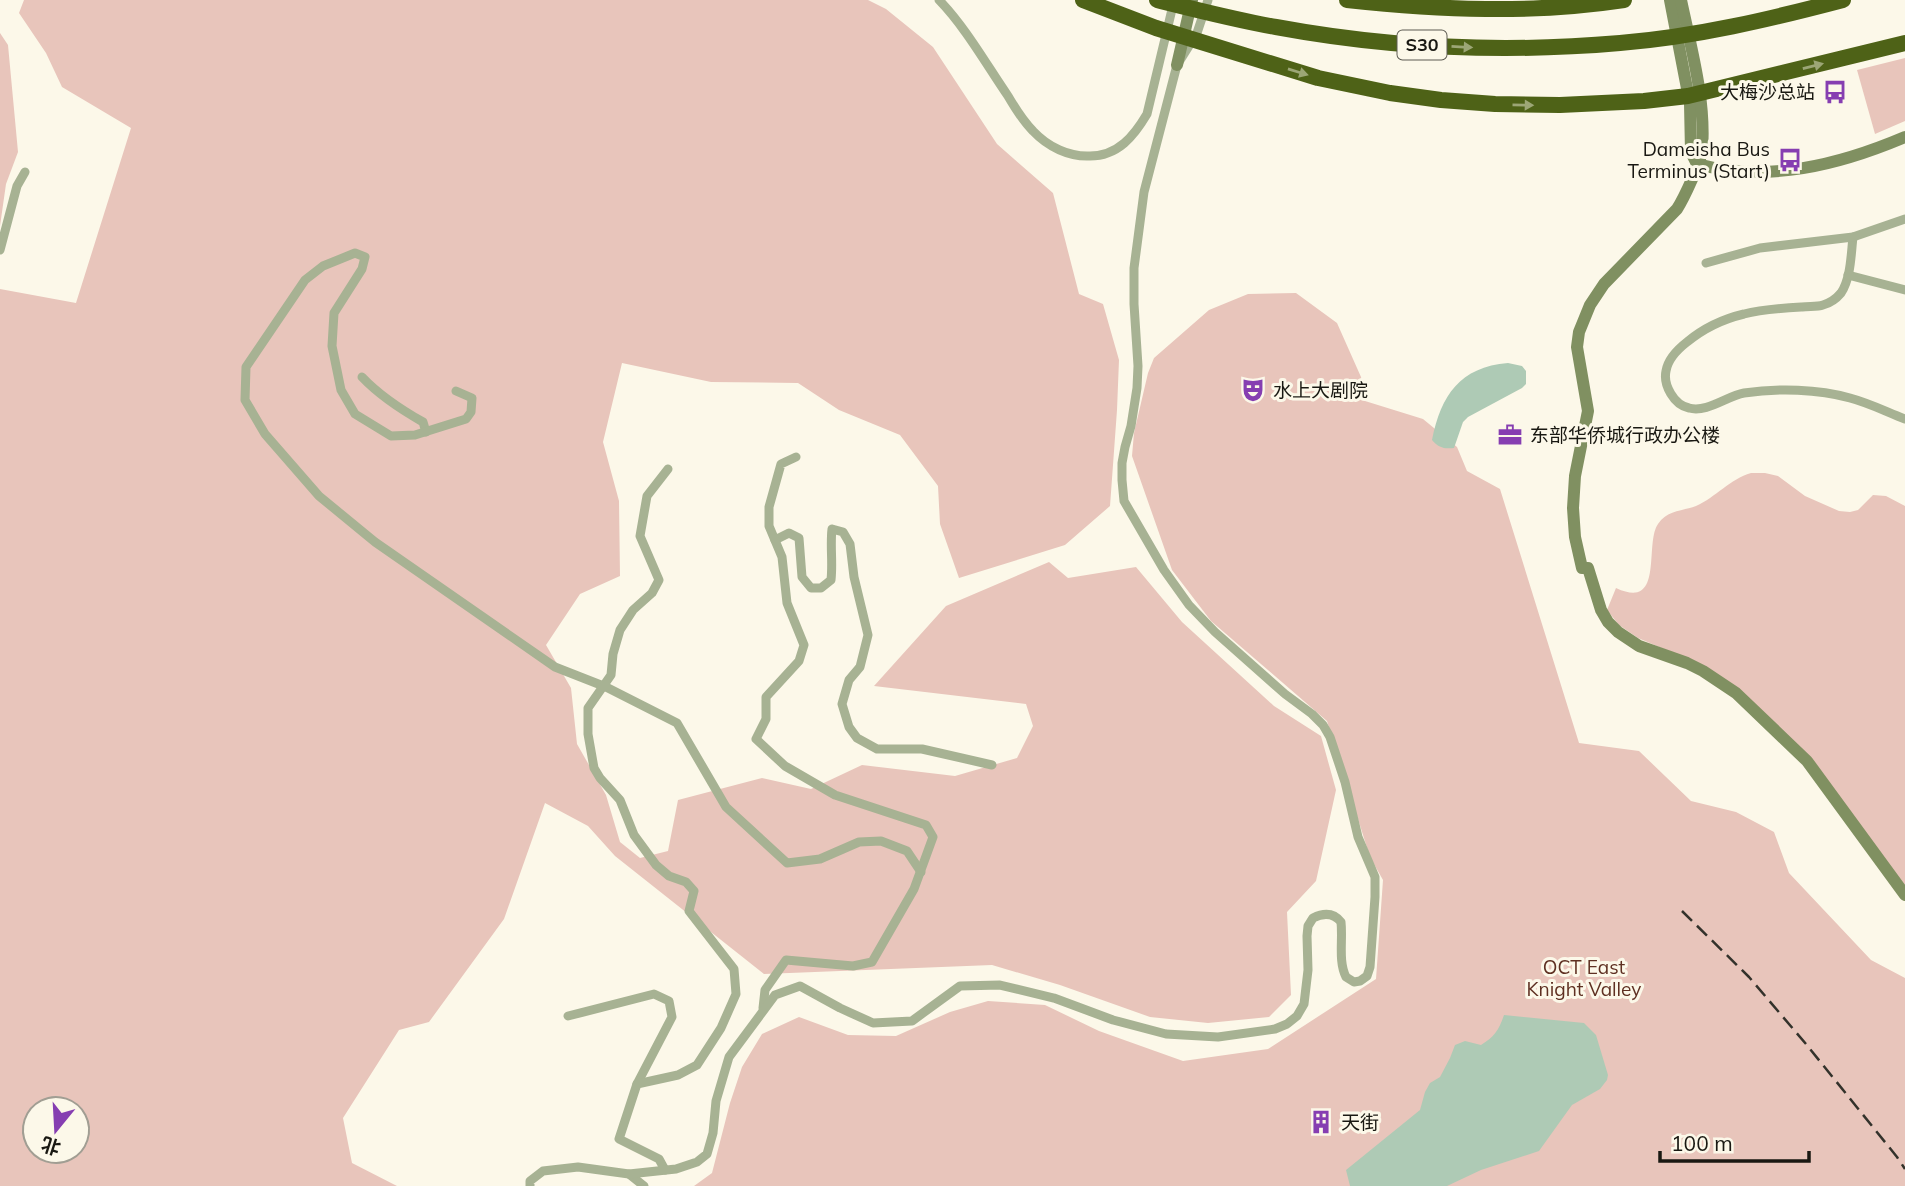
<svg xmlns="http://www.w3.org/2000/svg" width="1905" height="1186" viewBox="0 0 1905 1186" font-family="Mulish,'Noto Sans SC',sans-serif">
  <rect width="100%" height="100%" fill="#fcf8e9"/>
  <g fill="#e8c5bb" fill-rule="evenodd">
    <path d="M 24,0 L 868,0 L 886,9 L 933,47 L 997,144 L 1053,193 L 1079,294 L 1103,304 L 1119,360 L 1117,410 L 1110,506 L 1065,545 L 959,578 L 940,524 L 938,486 L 900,435 L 839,410 L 798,383 L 711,382 L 622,363 L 603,442 L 619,501 L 620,576 L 580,594 L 546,645 L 571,688 L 577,744 L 606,795 L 620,842 L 640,858 L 668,851 L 678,800 L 762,778 L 811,789 L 862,765 L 955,776 L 1017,758 L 1033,726 L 1026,704 L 874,686 L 946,606 L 1049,562 L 1068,578 L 1136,567 L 1182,622 L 1274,706 L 1321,736 L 1336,790 L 1316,881 L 1287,912 L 1291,995 L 1269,1017 L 1208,1023 L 1150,1017 L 1060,985 L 992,965 L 764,974 L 615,856 L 588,826 L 545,803 L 504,919 L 429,1022 L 399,1030 L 343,1118 L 352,1163 L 397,1186 L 0,1186 L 0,289 L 76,303 L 131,128 L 62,87 L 46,53 L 19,13 ZM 35,1109 L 77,1109 L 77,1151 L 35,1151 Z"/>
    <path d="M 0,33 L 8,45 L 18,152 L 6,184 L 0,226 Z"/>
    <path d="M 1905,58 L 1905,121 L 1875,134 L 1857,70 Z"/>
    <path d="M 1296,293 L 1337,323 L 1361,377 L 1365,401 L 1423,419 L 1457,447 L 1467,471 L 1500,489 L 1579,743 L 1639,751 L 1691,801 L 1736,812 L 1774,832 L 1789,873 L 1871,960 L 1905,978 L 1905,1186 L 694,1186 L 712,1173 L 730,1103 L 742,1067 L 762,1034 L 799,1017 L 848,1035 L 896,1036 L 950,1012 L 988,1001 L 1045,1005 L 1099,1031 L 1183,1061 L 1268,1049 L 1376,979 L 1383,880 L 1370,857 L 1327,721 L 1211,621 L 1172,570 L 1132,456 L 1134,433 L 1148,373 L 1154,358 L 1209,310 L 1248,294 Z"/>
    <path d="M 1751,473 L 1765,473 L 1778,476 L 1805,496 L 1839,511 L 1850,512 L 1858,510 L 1873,495 L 1886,496 L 1905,506 L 1905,888 L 1816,764 L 1704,666 L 1638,638 L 1619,625 L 1607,610 L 1616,588 C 1665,611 1644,544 1658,524 C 1667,510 1683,511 1696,506 C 1716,497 1730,479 1751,473 Z"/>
  </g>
  <g fill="#aecab5">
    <path d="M 1508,363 L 1522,366 L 1526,371 L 1526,384 L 1522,388 L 1468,417 L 1463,422 L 1454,448 C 1444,449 1439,448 1432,440 C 1441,395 1460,367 1508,363 Z"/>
    <path d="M 1504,1015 L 1584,1023 L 1596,1035 L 1608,1075 L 1607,1080 L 1600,1089 L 1572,1105 L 1539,1151 L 1481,1170 L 1447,1186 L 1350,1186 L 1346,1170 L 1420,1110 L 1425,1092 L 1430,1083 L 1440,1077 L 1450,1058 L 1455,1045 L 1465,1041 L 1481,1045 C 1494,1037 1499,1030 1504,1015 Z"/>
  </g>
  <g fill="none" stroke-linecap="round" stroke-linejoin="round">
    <g stroke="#a7b293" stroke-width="9">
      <path d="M 939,0 C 966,28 986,64 1008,96 C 1015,108 1023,121 1033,131 C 1048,147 1069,157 1090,156 C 1118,156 1134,136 1147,114 L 1174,1"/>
      <path d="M 1853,237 C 1851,254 1851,278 1841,293 C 1836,299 1830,303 1823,305 C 1817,307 1809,306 1802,307 C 1783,308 1763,309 1744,314 C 1723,319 1704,328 1687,342 C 1678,349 1668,358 1666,371 C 1663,385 1674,405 1689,408 C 1707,413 1727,396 1744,393 C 1778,388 1818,389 1850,398 C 1869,403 1887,412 1905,419"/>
      <path d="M 0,250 L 17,186 L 25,172"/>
      <path d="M 1706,263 L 1760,248 L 1853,237 L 1905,219"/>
      <path d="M 1848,275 L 1905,290"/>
      <path d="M 362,377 C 380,396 400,409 423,422 L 426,432"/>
      <path d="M 456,391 L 472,398 L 471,412 L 466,419 L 415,435 L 391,436 L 355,414 L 341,390 L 332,346 L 334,313 L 362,269 L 365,257 L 355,253 L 323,266 L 305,280 L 246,367 L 245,400 L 265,434 L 319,496 L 375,542 L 555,667 L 606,687 L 677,723 L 726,807 L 787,863 L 820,859 L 859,842 L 881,841 L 907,851 L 921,872"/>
      <path d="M 775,540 L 789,533 L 799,538 L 802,577 L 811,588 L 821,588 L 831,580 C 833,562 830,546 832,529 L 843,532 L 850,544 L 854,577 L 868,635 L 860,667 L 849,680 L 842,704 L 849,727 L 857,738 L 877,749 L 922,749 L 992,765"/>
      <path d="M 763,1008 L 765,990 L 786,960 L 853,966 L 872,962 L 914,889 L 933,837 L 926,825 L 835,795 L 785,766 L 756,739 L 766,719 L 766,697 L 799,661 L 804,645 L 787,603 L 782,557 L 769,526 L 769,507 L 781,464 L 796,457"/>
      <path d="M 568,1016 L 654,994 L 669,1001 L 672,1017 L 637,1084"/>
      <path d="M 665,1170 L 659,1159 L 619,1139 L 637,1084 L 678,1075 L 697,1065 L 721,1028 L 736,994 L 734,969 L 689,911 L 694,891 L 686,882 L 669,876 L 656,865 L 634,835 L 620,800 L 600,778 L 594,768 L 588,734 L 588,708 L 611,675 L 613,654 L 620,630 L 633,610 L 652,593 L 659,580 L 640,536 L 647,496 L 668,469"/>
      <path d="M 629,1174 L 644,1186"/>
      <path d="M 530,1186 L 530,1181 L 543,1171 L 578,1167 L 629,1174 L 676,1169 L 697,1162 L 707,1154 L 713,1133 L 716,1101 L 729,1057 L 775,995 L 800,986 L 840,1008 L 873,1023 L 912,1021 L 960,986 L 1000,985 L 1054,998 L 1113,1020 L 1166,1034 L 1218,1037 L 1275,1029 L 1287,1024 L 1297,1016 L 1304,1004 L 1308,970 L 1307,936 L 1308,926 L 1313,918 C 1323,913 1333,912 1341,922 C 1343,940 1338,961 1346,977 L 1354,982 L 1360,981 L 1367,976 L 1370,967 L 1375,897 L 1375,877 L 1358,837 L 1345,782 L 1330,737 L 1323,725 L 1312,714 L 1285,694 L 1215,632 L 1189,605 L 1164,570 L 1124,501 L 1122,480 L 1122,463 L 1125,447 L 1131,426 L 1137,388 L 1138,366 L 1134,304 L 1134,268 L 1144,192 L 1177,65 L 1197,33 L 1208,0"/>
    </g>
    <g stroke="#809061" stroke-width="12">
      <path d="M 1670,0 L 1690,104 L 1691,152 L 1697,164"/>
      <path d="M 1681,0 C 1691,48 1706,100 1702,150 C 1701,162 1684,198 1677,209 L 1604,284 L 1590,305 L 1579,332 L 1577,347 L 1588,411 L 1575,476 L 1573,508 L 1575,537 L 1582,568 L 1588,568 L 1601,610 L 1608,622 L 1618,632 L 1639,646 L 1687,663 L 1703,671 L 1736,693 L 1807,761 L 1905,895"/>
      <path d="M 1177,65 L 1192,0"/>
      <path d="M 1697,164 C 1768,183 1839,165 1905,137"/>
    </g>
    <g stroke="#4e6217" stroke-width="16">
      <path d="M 1083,0 L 1156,28 L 1318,78 L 1390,93 L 1441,100 L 1495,104 L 1560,105 L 1644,101 L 1688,96 L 1905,43"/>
      <path d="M 1157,0 C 1197,10 1236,20 1276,27 C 1389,48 1505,53 1620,43 C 1695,37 1771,19 1843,0"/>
      <path d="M 1347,0 C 1440,10 1532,14 1624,0"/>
    </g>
    <path stroke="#33322b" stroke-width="2.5" stroke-dasharray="14 7" stroke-linecap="butt" d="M 1682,911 L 1749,977 L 1806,1044 L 1897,1157 L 1905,1169"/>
  </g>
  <defs><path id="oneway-solid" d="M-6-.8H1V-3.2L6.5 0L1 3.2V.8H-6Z" transform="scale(1.75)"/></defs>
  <g fill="#9ca676">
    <use href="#oneway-solid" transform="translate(1462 47) rotate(3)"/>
    <use href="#oneway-solid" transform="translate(1813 66) rotate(-14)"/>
    <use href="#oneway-solid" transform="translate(1298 72) rotate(17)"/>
    <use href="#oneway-solid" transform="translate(1523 105) rotate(1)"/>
  </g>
  <defs>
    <g id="bus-bare" transform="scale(1.89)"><path d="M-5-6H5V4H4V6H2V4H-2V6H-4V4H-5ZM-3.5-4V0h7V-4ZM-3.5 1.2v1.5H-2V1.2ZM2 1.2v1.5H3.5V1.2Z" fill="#863eb1" stroke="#fcf8e9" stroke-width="2.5" paint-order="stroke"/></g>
    <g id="theatre-bare" transform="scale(1.89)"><path d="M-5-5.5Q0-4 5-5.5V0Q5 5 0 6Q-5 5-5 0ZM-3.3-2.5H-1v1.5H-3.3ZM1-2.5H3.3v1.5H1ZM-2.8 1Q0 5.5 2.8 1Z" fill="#863eb1" stroke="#fcf8e9" stroke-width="2.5" paint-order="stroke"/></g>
    <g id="office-bare" transform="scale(1.89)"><path d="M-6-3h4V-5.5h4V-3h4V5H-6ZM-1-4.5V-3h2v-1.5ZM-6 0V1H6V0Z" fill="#863eb1" stroke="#fcf8e9" stroke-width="2.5" paint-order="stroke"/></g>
    <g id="building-bare" transform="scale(1.89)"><path d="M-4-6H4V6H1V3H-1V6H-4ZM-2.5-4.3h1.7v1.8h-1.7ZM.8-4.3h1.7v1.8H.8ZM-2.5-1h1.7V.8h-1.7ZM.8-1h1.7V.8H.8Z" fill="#863eb1" stroke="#fcf8e9" stroke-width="2.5" paint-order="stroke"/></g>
  </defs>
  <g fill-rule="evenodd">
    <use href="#bus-bare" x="1835" y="92"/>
    <use href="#bus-bare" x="1790" y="160"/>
    <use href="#theatre-bare" x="1253" y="390"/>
    <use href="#office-bare" x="1510" y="435"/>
    <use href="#building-bare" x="1321" y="1122"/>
  </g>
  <g text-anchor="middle" stroke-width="6" stroke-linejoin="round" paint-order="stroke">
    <rect fill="#fcf8e9" stroke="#5d5b52" stroke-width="2" x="1397.5" y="30.5" width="49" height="29" rx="5"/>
    <g font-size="18" font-weight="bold" fill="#191812">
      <text x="1422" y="51">S30</text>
    </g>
    <g font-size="19" fill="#191812" stroke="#fcf8e9" text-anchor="start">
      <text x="1815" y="99" text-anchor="end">大梅沙总站</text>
      <text x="1770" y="156" text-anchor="end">Dameisha Bus<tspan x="1770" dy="22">Terminus (Start)</tspan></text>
      <text x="1273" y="397">水上大剧院</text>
      <text x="1530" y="442">东部华侨城行政办公楼</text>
      <text x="1341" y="1129">天街</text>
    </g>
    <g font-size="19" fill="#5f3022" stroke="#fcf8e9">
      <text x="1584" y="974">OCT East<tspan x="1584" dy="22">Knight Valley</tspan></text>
    </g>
  </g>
  <g transform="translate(56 1130) rotate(198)"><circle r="33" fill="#fcf8e9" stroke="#a19e93" stroke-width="2"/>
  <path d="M0-5L12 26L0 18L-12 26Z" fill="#863eb1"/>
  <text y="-10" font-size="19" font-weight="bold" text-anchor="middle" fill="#191812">北</text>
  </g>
  <path d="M1660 1151v10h149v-10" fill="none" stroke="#191812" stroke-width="3.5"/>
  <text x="1671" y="1151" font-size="21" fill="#191812" stroke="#fcf8e9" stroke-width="5" paint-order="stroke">100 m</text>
</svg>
